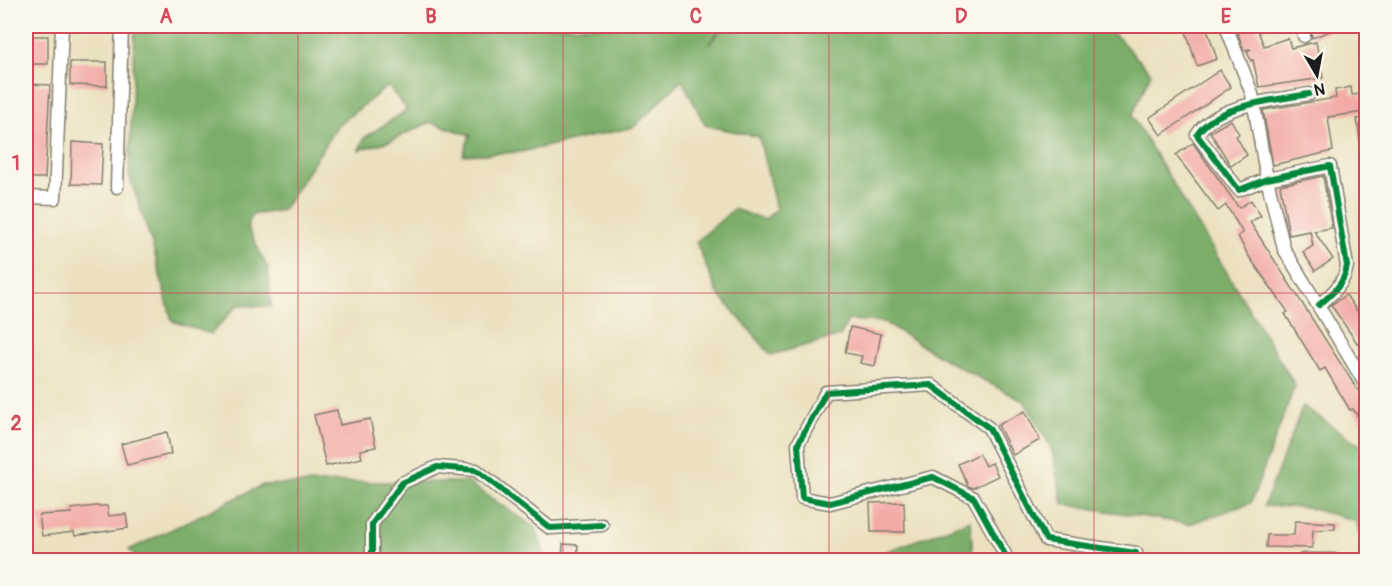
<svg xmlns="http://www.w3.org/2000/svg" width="1392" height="586" viewBox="0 0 1392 586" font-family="Pangolin,sans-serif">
  <rect width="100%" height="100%" fill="#fbf7ec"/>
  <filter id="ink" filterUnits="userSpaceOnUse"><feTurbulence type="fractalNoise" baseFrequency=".0167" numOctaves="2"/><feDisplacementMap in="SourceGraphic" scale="12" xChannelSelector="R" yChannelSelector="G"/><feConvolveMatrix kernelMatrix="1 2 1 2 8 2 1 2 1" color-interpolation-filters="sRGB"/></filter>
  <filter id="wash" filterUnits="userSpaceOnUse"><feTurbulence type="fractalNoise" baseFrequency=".008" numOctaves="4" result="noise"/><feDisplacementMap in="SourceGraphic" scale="24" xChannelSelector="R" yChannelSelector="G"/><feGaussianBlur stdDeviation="1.35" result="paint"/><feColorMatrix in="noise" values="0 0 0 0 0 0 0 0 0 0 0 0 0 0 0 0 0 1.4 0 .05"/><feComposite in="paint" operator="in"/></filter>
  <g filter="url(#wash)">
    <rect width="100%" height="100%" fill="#ebe1bf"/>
    <g fill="#7cae69" stroke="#4c6542" stroke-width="1.5">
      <path d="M 135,26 L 721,26 L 709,44 L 725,26 L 1107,26 L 1151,73 L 1132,116 L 1295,385 L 1251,503 L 1189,524 L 1063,504 L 1051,447 L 1025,402 L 946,360 L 884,322 L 848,320 L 840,336 L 771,355 L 717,292 L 696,242 L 734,209 L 765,220 L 776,209 L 759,137 L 705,125 L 682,80 L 634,127 L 521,152 L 463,155 L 470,135 L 430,122 L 390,141 L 359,150 L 364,138 L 407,110 L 388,86 L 337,126 L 283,210 L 252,215 L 247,226 L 268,269 L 271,307 L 238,305 L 211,334 L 172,321 L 152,244 L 129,175 Z"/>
      <path d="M 1303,406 L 1360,445 L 1366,446 L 1366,560 L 1356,521 L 1306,507 L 1264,506 Z"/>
      <path d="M 348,482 L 467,482 L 536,528 L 546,560 L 140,560 L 129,550 L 263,485 Z"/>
      <path d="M 970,520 L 973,555 L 971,560 L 864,560 Z"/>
    </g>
    <g id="blocks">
      <g fill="#f3a9a5">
        <path d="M 1184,26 L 1206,26 L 1217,59 L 1197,66 Z"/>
        <path d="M 1235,26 L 1256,26 L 1264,46 L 1288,38 L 1291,48 L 1316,42 L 1323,78 L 1259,87 L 1253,60 L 1251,61 L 1247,51 L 1251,49 L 1244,50 Z"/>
        <path d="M 1311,26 L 1343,26 L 1312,38 Z"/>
        <rect x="26" y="36" width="22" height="28"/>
        <path d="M 70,62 L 107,62 L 107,86 L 70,85 Z"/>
        <path d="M 1220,70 L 1231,87 L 1161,135 L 1149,118 Z"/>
        <path d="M 26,84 L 50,85 L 45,178 L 26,178 Z"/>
        <path d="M 1351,87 L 1352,95 L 1361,94 L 1364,112 L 1328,117 L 1333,151 L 1273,165 L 1263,110 L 1336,98 L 1335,90 Z"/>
        <path d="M 1366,118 L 1366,148 L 1361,148 L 1357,119 Z"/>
        <path d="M 1231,120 L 1239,134 L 1236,136 L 1247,155 L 1231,166 L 1210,132 Z"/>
        <path d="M 72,142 L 103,144 L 101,185 L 71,184 Z"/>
        <path d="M 1193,143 L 1239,208 L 1251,200 L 1261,216 L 1250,222 L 1366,403 L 1366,430 L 1353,409 L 1350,410 L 1325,368 L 1320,371 L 1285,314 L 1288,312 L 1248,255 L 1238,236 L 1243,233 L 1226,205 L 1218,211 L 1176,155 Z"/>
        <path d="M 1323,176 L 1332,228 L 1314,231 L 1333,259 L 1315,271 L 1303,252 L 1313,246 L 1310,231 L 1289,235 L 1280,185 Z"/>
        <path d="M 1346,295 L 1366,324 L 1366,356 L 1331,305 Z"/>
        <path d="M 850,327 L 881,334 L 875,366 L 860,363 L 862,356 L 845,353 Z"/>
        <path d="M 337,410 L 340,425 L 370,419 L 376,447 L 360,450 L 362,458 L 326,466 L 314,415 Z"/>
        <path d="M 1025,411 L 1040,440 L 1013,455 L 998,425 Z"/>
        <path d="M 167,432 L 171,454 L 127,465 L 121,444 Z"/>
        <path d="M 979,454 L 985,466 L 992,463 L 998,476 L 973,488 L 968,486 L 958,464 Z"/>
        <path d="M 904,502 L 905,532 L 871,532 L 870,503 Z"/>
        <path d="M 96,506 L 107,506 L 109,516 L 126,514 L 128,528 L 75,536 L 74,532 L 42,536 L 39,515 L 72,513 L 71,509 Z"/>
        <path d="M 1295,521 L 1335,523 L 1335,529 L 1313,530 L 1312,548 L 1266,547 L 1267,535 L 1294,535 Z"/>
        <path d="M 563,544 L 578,545 L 577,561 L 562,561 Z"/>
      </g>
    </g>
  </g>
  <g filter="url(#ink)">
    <use href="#blocks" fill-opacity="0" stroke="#847e6e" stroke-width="1.5"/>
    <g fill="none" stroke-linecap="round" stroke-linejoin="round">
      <g stroke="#847e6e" stroke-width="15">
        <g id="minor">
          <path d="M 1226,26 L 1252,94 L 1267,179 L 1284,249 L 1366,385"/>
          <path d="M 1303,26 L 1304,36"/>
          <path d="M 1309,94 C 1277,100 1215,104 1197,135 L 1239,190 L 1267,179 L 1330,166 L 1347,266 C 1344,284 1333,293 1319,305"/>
          <path d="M 117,187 L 122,26"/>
          <path d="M 26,197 L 55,198 L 62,26"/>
          <path d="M 372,560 L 372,524 L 402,483 L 437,467 L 476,470 L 550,528 L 602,525"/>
          <path d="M 1008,560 L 974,498 L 933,477 L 830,503 L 802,498 L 798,444 L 826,392 L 931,385 L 989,428 L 1046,540 L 1136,553"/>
          <path d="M 1303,560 L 1334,560"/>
        </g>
      </g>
      <g stroke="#847e6e" stroke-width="18">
        <path id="tertiary" d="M 26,557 L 27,560"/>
      </g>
      <use href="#minor" stroke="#fff" stroke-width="12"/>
      <use href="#tertiary" stroke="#fff" stroke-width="15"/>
      <g stroke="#fbf7ec" stroke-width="10">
        <g id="cycleway">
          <path d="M 1309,94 C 1277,100 1215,104 1197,135 L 1239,190 L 1267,179 L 1330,166 L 1347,266 C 1344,284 1333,293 1319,305"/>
          <path d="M 372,560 L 372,524 L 402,483 L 437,467 L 476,470 L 550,528 L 602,525"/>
          <path d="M 1008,560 L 974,498 L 933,477 L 830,503 L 802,498 L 798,444 L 826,392 L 931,385 L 989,428 L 1046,540 L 1136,553"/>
        </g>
      </g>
      <use href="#cycleway" stroke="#00873e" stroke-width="6"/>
    </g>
  </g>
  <path fill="none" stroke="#d1495b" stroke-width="1.5" stroke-opacity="0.55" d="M 298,26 L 298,560M 563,26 L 563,560M 829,26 L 829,560M 1094,26 L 1094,560M 26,293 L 1366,293"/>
  <rect width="1392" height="586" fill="none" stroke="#fbf7ec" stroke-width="66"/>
  <g transform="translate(1317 75) rotate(170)" stroke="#fbf7ec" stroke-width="4.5" paint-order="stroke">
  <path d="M0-4.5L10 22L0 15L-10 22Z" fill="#1c1c1c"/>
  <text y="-9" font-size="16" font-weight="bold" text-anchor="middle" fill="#1c1c1c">N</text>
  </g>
  <rect x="33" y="33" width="1326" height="520" fill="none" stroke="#d1495b" stroke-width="2"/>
  <g font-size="20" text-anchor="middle" font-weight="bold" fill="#d1495b">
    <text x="166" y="23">A</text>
    <text x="431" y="23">B</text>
    <text x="696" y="23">C</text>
    <text x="961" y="23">D</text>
    <text x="1226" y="23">E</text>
    <text x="16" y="170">1</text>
    <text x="16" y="430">2</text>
  </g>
</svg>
